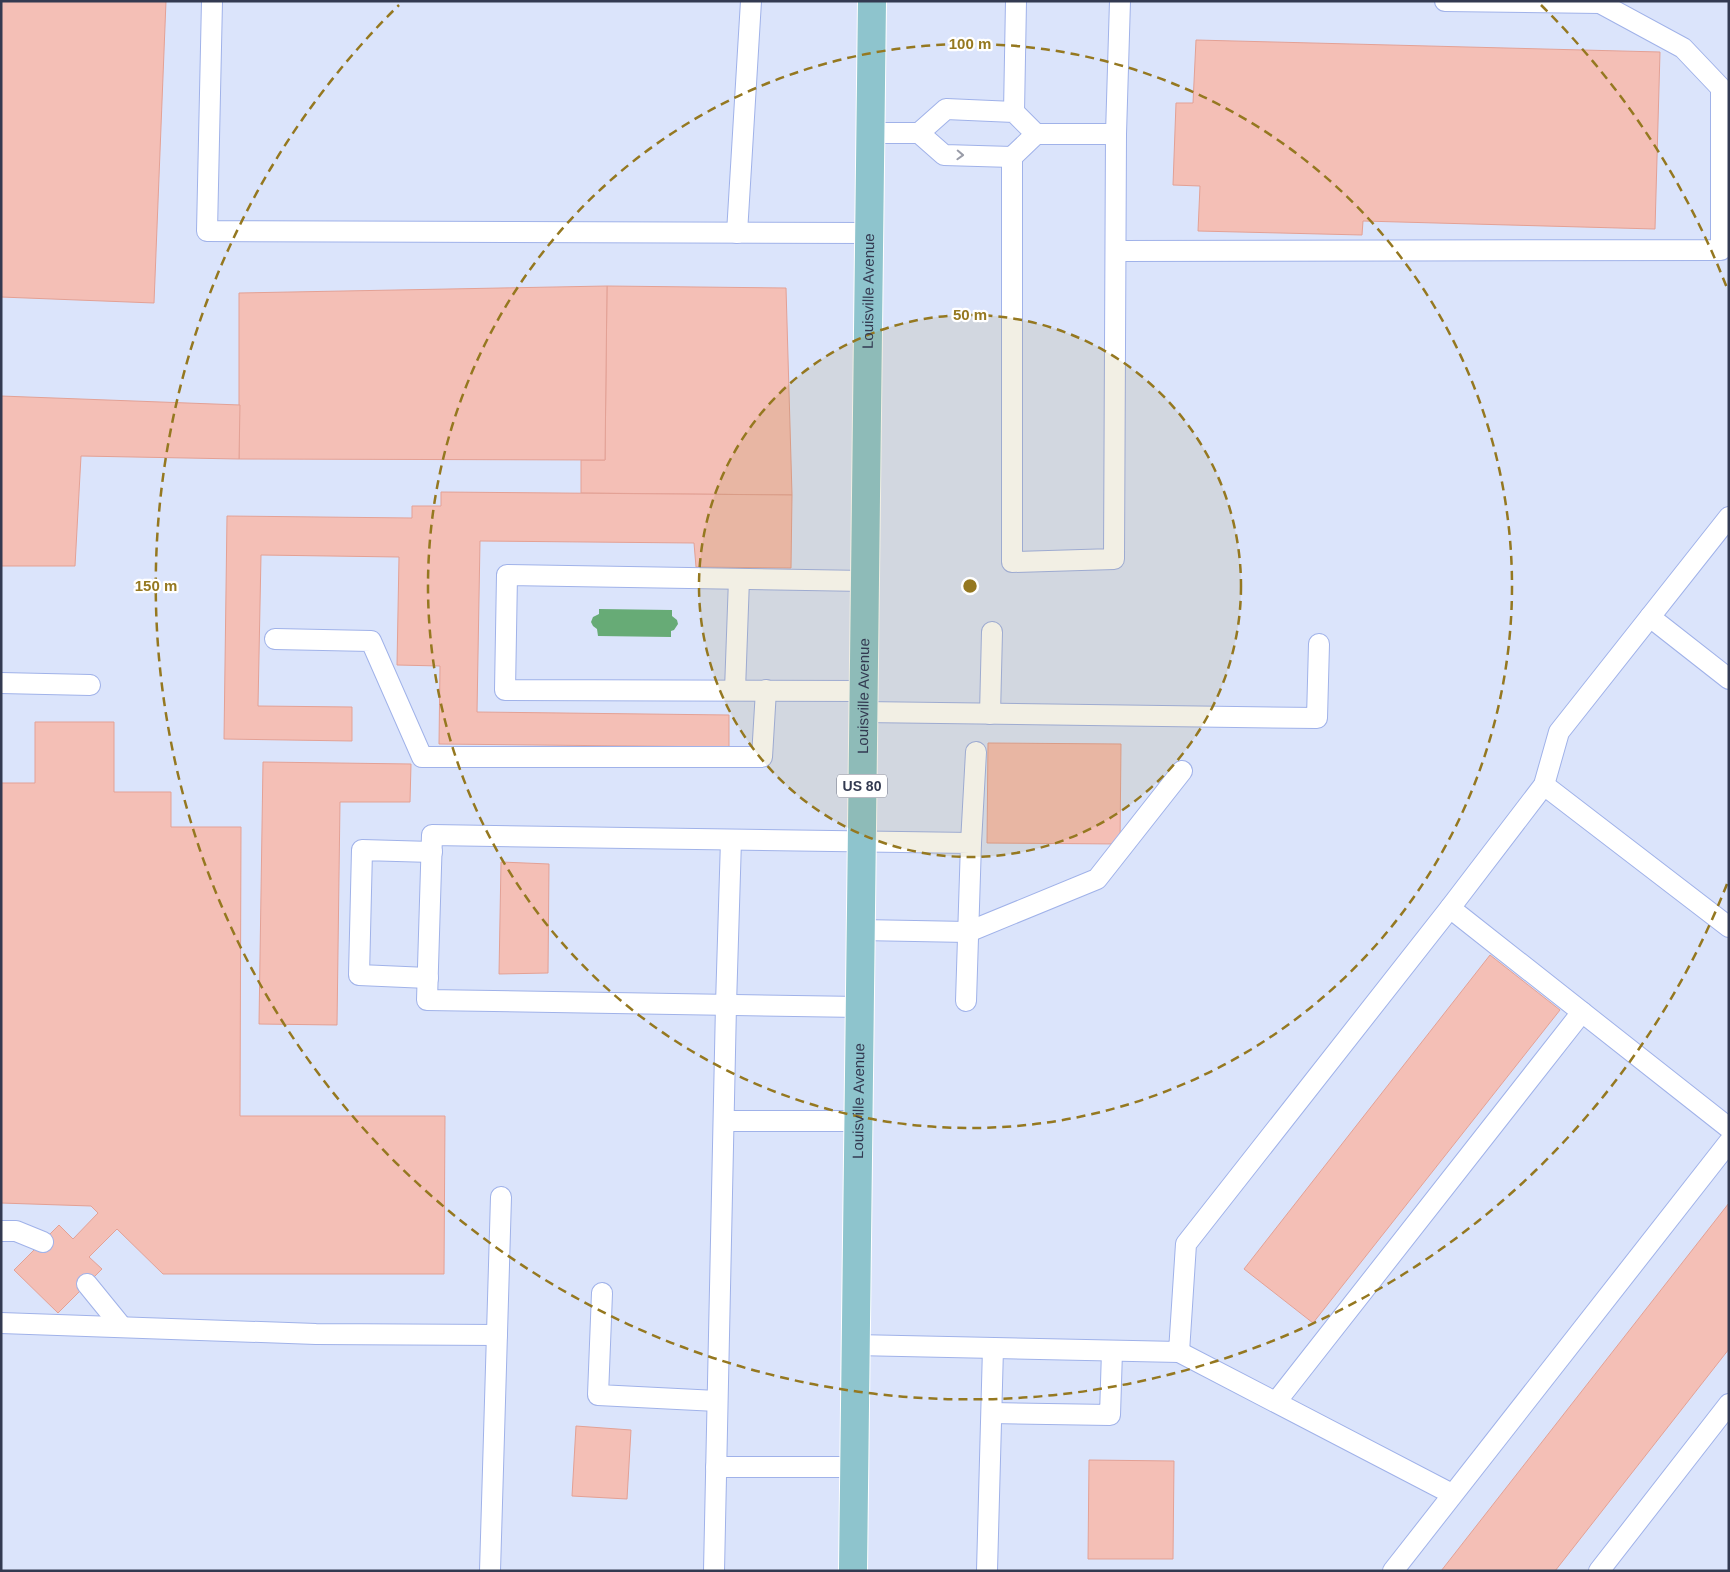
<svg xmlns="http://www.w3.org/2000/svg" width="1730" height="1572" viewBox="0 0 1730 1572" font-family="Helvetica,sans-serif">
  <rect width="100%" height="100%" fill="#dbe4fb"/>
  <path fill="#67ab76" d="M 599,609 L 672,610 L 672,616 L 677,620 L 678,624 L 674,630 L 671,631 L 671,637 L 598,636 L 597,629 L 593,626 L 591,622 L 593,617 L 599,614 Z"/>
  <g fill="#f4bfb6" stroke="#e3a195">
    <path d="M 1,1 L 166,1 L 154,303 L 1,297 Z"/>
    <path d="M 1196,40 L 1660,52 L 1655,229 L 1363,221 L 1362,235 L 1198,231 L 1200,186 L 1173,185 L 1176,103 L 1193,103 Z"/>
    <path d="M 607,286 L 786,288 L 792,495 L 581,493 L 581,460 L 605,460 Z"/>
    <path d="M 607,286 L 605,460 L 239,459 L 239,293 Z"/>
    <path d="M 1,396 L 240,405 L 239,459 L 81,456 L 75,566 L 1,566 Z"/>
    <path d="M 441,492 L 792,495 L 791,568 L 696,567 L 694,543 L 480,541 L 477,712 L 729,715 L 729,747 L 439,744 L 440,666 L 397,665 L 399,557 L 261,555 L 258,706 L 352,707 L 352,741 L 224,739 L 227,516 L 412,518 L 412,506 L 441,506 Z"/>
    <path d="M 35,722 L 114,722 L 114,792 L 171,792 L 171,827 L 241,827 L 240,1116 L 445,1116 L 444,1274 L 163,1274 L 117,1229 L 89,1257 L 102,1269 L 58,1313 L 14,1270 L 59,1225 L 73,1239 L 98,1213 L 91,1206 L 1,1203 L 1,783 L 35,783 Z"/>
    <path d="M 988,743 L 1121,744 L 1120,844 L 987,843 Z"/>
    <path d="M 263,762 L 411,764 L 410,802 L 340,802 L 337,1025 L 259,1024 Z"/>
    <path d="M 501,862 L 549,864 L 548,973 L 499,974 Z"/>
    <path d="M 1490,955 L 1560,1010 L 1313,1323 L 1244,1269 Z"/>
    <path d="M 1729,1203 L 1729,1349 L 1555,1571 L 1441,1571 Z"/>
    <path d="M 576,1426 L 631,1430 L 627,1499 L 572,1496 Z"/>
    <path d="M 1089,1460 L 1174,1461 L 1173,1559 L 1088,1559 Z"/>
  </g>
  <g fill="none" stroke-linecap="round" stroke-linejoin="round">
    <g stroke="#a0b2e9" stroke-width="22">
      <g id="lane">
        <path d="M 212,1 L 207,231 L 869,233"/>
        <path d="M 1014,112 L 1016,1"/>
        <path d="M 870,133 L 919,133 L 944,155 L 1012,157 L 1036,134 L 1014,112 L 946,109 L 919,133"/>
        <path d="M 1116,134 L 1120,1"/>
        <path d="M 1012,157 L 1012,562 L 1114,559 L 1116,134 L 1036,134"/>
        <path d="M 737,233 L 751,1"/>
        <path d="M 1116,251 L 1721,250 L 1721,88 L 1683,48 L 1600,3 L 1445,1"/>
        <path d="M 1650,617 L 1729,679"/>
        <path d="M 275,639 L 371,641 L 422,757 L 762,757 L 766,690"/>
        <path d="M 1,683 L 90,685"/>
        <path d="M 735,690 L 739,579"/>
        <path d="M 863,691 L 505,690 L 507,575 L 865,581"/>
        <path d="M 863,712 L 1317,718 L 1319,644"/>
        <path d="M 990,714 L 992,632"/>
        <path d="M 1544,785 L 1729,927"/>
        <path d="M 971,843 L 976,752"/>
        <path d="M 1450,908 L 1729,1128"/>
        <path d="M 861,930 L 968,932 L 1097,879 L 1182,771"/>
        <path d="M 428,978 L 359,975 L 362,850 L 432,852"/>
        <path d="M 860,1007 L 427,1000 L 432,835 L 971,843 L 966,1001"/>
        <path d="M 724,1121 L 858,1121"/>
        <path d="M 1,1231 L 16,1231 L 43,1242"/>
        <path d="M 87,1284 L 122,1327"/>
        <path d="M 602,1293 L 598,1395 L 717,1401"/>
        <path d="M 1,1323 L 316,1334 L 497,1335"/>
        <path d="M 855,1345 L 1179,1352 L 1186,1244 L 1450,908 L 1544,785 L 1559,732 L 1729,517"/>
        <path d="M 1179,1352 L 1452,1494"/>
        <path d="M 1276,1402 L 1582,1012"/>
        <path d="M 992,1413 L 1110,1415 L 1112,1351"/>
        <path d="M 716,1467 L 854,1467"/>
        <path d="M 490,1571 L 501,1197"/>
        <path d="M 714,1571 L 726,1005 L 731,840"/>
        <path d="M 987,1571 L 993,1348"/>
        <path d="M 1393,1571 L 1729,1142"/>
        <path d="M 1599,1571 L 1729,1404"/>
      </g>
    </g>
    <g stroke="#fff" stroke-width="30">
      <g id="primary">
        <path id="s1" d="M 853,1571 L 872,1"/>
      </g>
    </g>
    <use href="#lane" stroke="#fff" stroke-width="20"/>
    <use href="#primary" stroke="#8ec4cd" stroke-width="28"/>
  </g>
  <defs><path id="oneway-chevron" d="M-2-3.5L2.5 0L-2 3.5" fill="none" stroke-width="1.6" stroke-linecap="round" stroke-linejoin="round" transform="scale(1.25)"/></defs>
  <use stroke="#999ca8" href="#oneway-chevron" transform="translate(960 155) rotate(2)"/>
  <circle cx="970" cy="586" r="271" fill="#957820" fill-opacity=".12"/>
  <g fill="none" stroke="#957820" stroke-width="2.5" stroke-dasharray="9 6">
    <circle cx="970" cy="586" r="271"/>
    <circle cx="970" cy="586" r="542"/>
    <path d="M1727 884A814 814 0 1 1 399 5M1541 5A814 814 0 0 1 1727 288"/>
  </g>
  <g text-anchor="middle" stroke-width="4.5" stroke-linejoin="round" paint-order="stroke">
    <rect fill="#fff" stroke="#707585" stroke-width="1" x="837" y="774.5" width="50" height="23" rx="4"/>
    <g font-size="14" font-weight="bold" fill="#333a51">
      <text x="862" y="791">US 80</text>
    </g>
    <g font-size="15" fill="#333a51" stroke="#fff">
      <text dy="5" stroke="none"><textPath href="#s1" startOffset="1280">Louisville Avenue</textPath></text>
      <text dy="5" stroke="none"><textPath href="#s1" startOffset="875">Louisville Avenue</textPath></text>
      <text dy="5" stroke="none"><textPath href="#s1" startOffset="470">Louisville Avenue</textPath></text>
    </g>
  </g>
  <circle cx="970" cy="586" r="8" fill="#957820" stroke="#fff" stroke-width="2.5"/>
  <g font-size="15" text-anchor="middle" font-weight="bold" fill="#957820" stroke="#fff" stroke-width="4.5" stroke-linejoin="round" paint-order="stroke">
    <text x="970" y="49">100 m</text>
    <text x="970" y="320">50 m</text>
    <text x="156" y="591">150 m</text>
  </g>
  <rect width="1730" height="1572" fill="none" stroke="#333a51" stroke-width="5"/>
</svg>
